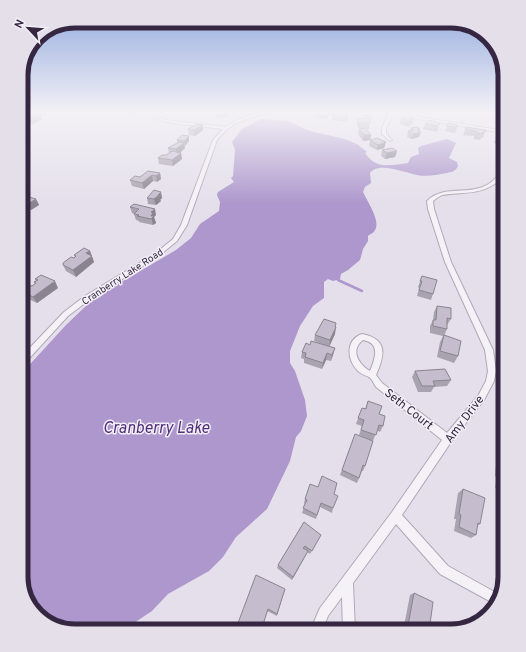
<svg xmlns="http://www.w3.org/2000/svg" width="526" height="652" viewBox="0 0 526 652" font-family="Overpass,sans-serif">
  <rect width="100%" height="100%" fill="#e4dfea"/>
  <path fill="#ad97cc" d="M 261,119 L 288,121 L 310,131 L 345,139 L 357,144 L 367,152 L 365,153 C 376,170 391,165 408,163 L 411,157 L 419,154 L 418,148 L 421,146 L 447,139 L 456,143 L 449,158 L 457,162 L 458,166 C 455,172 452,172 446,173 C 436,175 427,177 417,175 C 406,173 378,161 370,173 L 371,183 L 365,187 L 363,192 C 367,201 381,221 375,230 C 374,233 370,234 368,236 L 368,241 L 363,249 L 360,260 L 348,270 L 341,274 L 340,279 L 333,281 L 328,279 L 324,282 L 324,298 L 313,306 L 300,326 L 290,351 L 290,363 L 295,371 L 305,400 L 307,416 L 301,431 L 296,437 L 290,461 L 267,509 L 236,537 L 223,557 L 209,571 L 168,594 L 152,611 L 122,631 L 75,631 L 48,624 L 30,607 L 21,577 L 21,374 L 66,325 L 88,304 L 101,294 L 176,250 L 191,238 L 200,224 L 219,211 L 220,202 L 217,195 L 218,192 L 234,182 L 231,178 L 233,176 L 235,150 L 232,142 L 242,129 Z"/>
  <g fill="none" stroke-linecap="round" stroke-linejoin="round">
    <path stroke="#ad97cc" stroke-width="2.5" d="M 338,280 L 362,291"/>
    <g stroke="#b0a8b8" stroke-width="2">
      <g id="street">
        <path d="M 21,113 L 26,113 L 21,115 Z"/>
        <path d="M 131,113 L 137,113 L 172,121 L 226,127 C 235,120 254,112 266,113 L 236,123 L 226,130 L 217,140 L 187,225 L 177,241 L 160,255 L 89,300 L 68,316 L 24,364 L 21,365 L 21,357 L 64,312 L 85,296 L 156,253 L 173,239 L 181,225 L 213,140 L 223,129 L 172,123 Z"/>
        <path d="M 386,113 L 394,113 L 505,131 L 505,133 L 393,115 L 386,128 L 386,134 L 392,140 L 390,141 L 382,134 L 382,128 L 389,114 Z"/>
        <path d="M 503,169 L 505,169 L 505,173 L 498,181 L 505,184 L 505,187 L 496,183 C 480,195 461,192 442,195 L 437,198 L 433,201 L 434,209 L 451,262 L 493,350 L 496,371 L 494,381 L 484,400 L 451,442 L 402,515 L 448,566 L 500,595 L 498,604 L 497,605 L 495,604 L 440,574 L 396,524 L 353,583 L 355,631 L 343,631 L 342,597 L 328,616 L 322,631 L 310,631 L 320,608 L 392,512 L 442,440 L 376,387 C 374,384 372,379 369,377 C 365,375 361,374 358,371 C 347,360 345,340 362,334 C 388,339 385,355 376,375 L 382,383 L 447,433 L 478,396 L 486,381 L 488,371 L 485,350 L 445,262 L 428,209 L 427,201 C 443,185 466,195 485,186 C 492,183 498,176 503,169 ZM 363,340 C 381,343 375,359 370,371 C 358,364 350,350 363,340 Z"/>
      </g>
    </g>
    <use href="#street" fill="#f5f2f7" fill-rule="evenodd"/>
  </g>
  <g fill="#a9a2b0">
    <path d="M 30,113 L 49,113 L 42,116 L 40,116 L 42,119 L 33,124 L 22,122 L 24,127 L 21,128 L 21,115 L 27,114 Z"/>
    <path d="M 215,113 L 228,113 L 228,115 L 221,118 L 215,117 Z"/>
    <path d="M 313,113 L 331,113 L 327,119 L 313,117 Z"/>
    <path d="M 349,113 L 348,118 L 346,122 L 332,120 L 332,114 Z"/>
    <path d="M 430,113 L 443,113 L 443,114 Z"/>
    <path d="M 363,115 L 372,116 L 370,120 L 369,129 L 366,129 L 371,135 L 370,140 L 386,142 L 384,148 L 377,150 L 369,146 L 370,140 L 363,141 L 358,134 L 359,129 L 360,129 L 358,127 L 357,125 L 358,119 L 363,119 Z"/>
    <path d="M 401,118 L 414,118 L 412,125 L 410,125 L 409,127 L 400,124 Z"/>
    <path d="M 440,123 L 437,132 L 423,129 L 425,124 Z"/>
    <path d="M 448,123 L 458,125 L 455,133 L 445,131 Z"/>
    <path d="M 203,125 L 203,130 L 195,136 L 189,135 L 188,129 Z"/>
    <path d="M 466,127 L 485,132 L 483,138 L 481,138 L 480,140 L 474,139 L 474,136 L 463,135 Z"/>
    <path d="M 411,128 L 421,132 L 419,137 L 411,139 L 407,137 L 408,131 L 410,131 Z"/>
    <path d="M 500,132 L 505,136 L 501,145 L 494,143 L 497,134 L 499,134 Z"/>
    <path d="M 177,140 L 189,141 L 184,146 L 185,148 L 180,153 L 181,153 L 182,159 L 173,166 L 159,164 L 158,158 L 166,155 L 169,153 L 168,148 L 177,143 Z"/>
    <path d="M 382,150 L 397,151 L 395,157 L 385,159 L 381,156 Z"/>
    <path d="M 160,173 L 161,179 L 157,182 L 153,181 L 144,189 L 132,186 L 130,180 L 140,177 Z"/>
    <path d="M 161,192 L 162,198 L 160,200 L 161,201 L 156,205 L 148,204 L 147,198 Z"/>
    <path d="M 21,198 L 36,199 L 39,205 L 31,210 L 21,209 Z"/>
    <path d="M 130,207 L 156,215 L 154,217 L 156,223 L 153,225 L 139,222 L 139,221 L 136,220 L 134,214 L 132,213 Z"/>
    <path d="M 90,251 L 94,262 L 76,277 L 66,271 L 63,265 L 75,257 L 74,255 Z"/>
    <path d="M 422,276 L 433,294 L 431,300 L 417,296 L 419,288 L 418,287 Z"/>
    <path d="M 35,279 L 58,288 L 37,303 L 26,298 L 21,297 L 21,284 L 32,286 L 35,284 L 34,282 L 36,281 Z"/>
    <path d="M 437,306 L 451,319 L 447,325 L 447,329 L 444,336 L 458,356 L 454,363 L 437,357 L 440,342 L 443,336 L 430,333 L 430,326 L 433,320 L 434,312 Z"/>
    <path d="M 335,327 L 335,334 L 329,347 L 335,348 L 333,355 L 331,361 L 326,360 L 322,369 L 304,363 L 304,359 L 301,358 L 302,352 L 310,345 L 327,346 L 314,341 L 315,335 Z"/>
    <path d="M 415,371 L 451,380 L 447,386 L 434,387 L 431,392 L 418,392 L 412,377 Z"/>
    <path d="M 368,401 L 379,414 L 383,426 L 380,432 L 377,430 L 373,441 L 359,435 L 362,426 L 356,424 L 362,408 L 365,409 Z"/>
    <path d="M 505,425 L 505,434 L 502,432 Z"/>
    <path d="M 355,434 L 365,466 L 363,471 L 362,471 L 357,483 L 340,475 Z"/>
    <path d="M 505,435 L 505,442 L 503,441 Z"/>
    <path d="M 503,448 L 505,449 L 505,492 L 495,488 L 497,477 L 495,476 L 497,453 Z"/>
    <path d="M 463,489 L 480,524 L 477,526 L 476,535 L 471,538 L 454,531 L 456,519 L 454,519 L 458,493 Z"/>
    <path d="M 334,494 L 333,508 L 332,513 L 320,507 L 316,519 L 302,513 L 305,504 L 304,503 L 305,499 Z"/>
    <path d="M 304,522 L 319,538 L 310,554 L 307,552 L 292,580 L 277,568 L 278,565 Z"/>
    <path d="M 285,589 L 277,616 L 267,611 L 262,631 L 235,631 Z"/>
    <path d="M 414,593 L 430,624 L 425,625 L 424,631 L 403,631 L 410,595 Z"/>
  </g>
  <g fill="#8a8490">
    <path d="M 39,113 L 42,119 L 33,124 L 30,119 Z"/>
    <path d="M 41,113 L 49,113 L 42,116 Z"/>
    <path d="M 220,113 L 228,113 L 228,115 L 221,118 Z"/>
    <path d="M 328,113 L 331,113 L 327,119 L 328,114 Z"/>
    <path d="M 349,113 L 348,118 L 346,122 L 347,116 Z"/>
    <path d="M 372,113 L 373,113 L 372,116 L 369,121 L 370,116 Z"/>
    <path d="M 21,122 L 22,122 L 24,127 L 21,128 Z"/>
    <path d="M 203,125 L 203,130 L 195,136 L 194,130 Z"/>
    <path d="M 420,129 L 419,132 L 421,132 L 419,137 L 411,139 L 413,134 L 417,130 Z"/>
    <path d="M 364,135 L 371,135 L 370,140 L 363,141 Z"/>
    <path d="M 189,136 L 189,141 L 185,146 L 184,141 Z"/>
    <path d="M 386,142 L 384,148 L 377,150 L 378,145 Z"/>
    <path d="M 184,143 L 185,148 L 177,155 L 176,149 Z"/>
    <path d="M 397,151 L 395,157 L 385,159 L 387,153 Z"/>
    <path d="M 181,153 L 182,159 L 173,166 L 172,160 Z"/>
    <path d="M 160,173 L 161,179 L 157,182 L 156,176 Z"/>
    <path d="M 152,175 L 153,181 L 144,189 L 142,183 Z"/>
    <path d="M 161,192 L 162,198 L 160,200 L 161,201 L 156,205 L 154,199 Z"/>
    <path d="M 36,199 L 39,205 L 31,210 L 28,204 Z"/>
    <path d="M 155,209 L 156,215 L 154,217 L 156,223 L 153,225 L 151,216 L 151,212 Z"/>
    <path d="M 90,251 L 94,262 L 76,277 L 73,270 L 86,253 Z"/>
    <path d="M 55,281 L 58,288 L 37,303 L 33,297 Z"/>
    <path d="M 336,327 L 335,334 L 329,347 L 330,340 Z"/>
    <path d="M 335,348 L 333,355 L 331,361 L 332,355 Z"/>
    <path d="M 327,353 L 326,360 L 322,369 L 323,363 Z"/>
    <path d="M 308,551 L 306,555 L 292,580 L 293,577 Z"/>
  </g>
  <g fill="#c5bccd" stroke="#8a8490">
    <path d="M 30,113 L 39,113 L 30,119 L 21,117 L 21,115 L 29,114 L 27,114 Z"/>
    <path d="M 333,113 L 349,113 L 347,116 L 332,114 Z"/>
    <path d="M 366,113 L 372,113 L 370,116 L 363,115 Z"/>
    <path d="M 403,116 L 414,118 L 413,120 L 411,119 L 410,121 L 401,118 Z"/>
    <path d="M 370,118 L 370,123 L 361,123 L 358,122 L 358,119 Z"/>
    <path d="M 429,120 L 440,123 L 438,126 L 425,124 Z"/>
    <path d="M 448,123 L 458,125 L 457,127 L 447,126 Z"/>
    <path d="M 197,124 L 203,125 L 194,130 L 188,129 Z"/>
    <path d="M 416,127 L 420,129 L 417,130 L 421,132 L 413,134 L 408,131 L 414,130 L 411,128 Z"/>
    <path d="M 466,127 L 486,130 L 485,132 L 483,132 L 483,134 L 476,133 L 476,131 L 465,129 Z"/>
    <path d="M 365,128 L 371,135 L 364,135 L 359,129 Z"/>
    <path d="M 500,132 L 505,133 L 505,136 L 504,139 L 496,138 L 497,134 L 499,134 Z"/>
    <path d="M 182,135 L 189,136 L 184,141 L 177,140 Z"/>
    <path d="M 377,138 L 386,142 L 378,145 L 370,140 Z"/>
    <path d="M 179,142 L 184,143 L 176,149 L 168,148 Z"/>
    <path d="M 392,148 L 397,151 L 387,153 L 382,150 Z"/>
    <path d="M 172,151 L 181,153 L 172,160 L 158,158 L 162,155 L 166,155 Z"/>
    <path d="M 148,171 L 160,173 L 156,176 L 152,175 L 142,183 L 130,180 L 135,176 L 140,177 Z"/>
    <path d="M 154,190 L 161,192 L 158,195 L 159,195 L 154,199 L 147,198 Z"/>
    <path d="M 25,196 L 36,199 L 28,204 L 21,203 L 21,198 Z"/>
    <path d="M 134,204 L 155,209 L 151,212 L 153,213 L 151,216 L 154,216 L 151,219 L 137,216 L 139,215 L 134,214 L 139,209 L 130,207 Z"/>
    <path d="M 84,248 L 90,251 L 86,253 L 92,256 L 73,270 L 63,265 L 63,263 L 71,257 L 74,258 L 76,256 L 74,255 Z"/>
    <path d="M 41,275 L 55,281 L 33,297 L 21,291 L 21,284 L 32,286 L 36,283 L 34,282 L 38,280 L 35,279 Z"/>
    <path d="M 422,276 L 437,280 L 433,294 L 419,290 L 422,281 L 420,281 Z"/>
    <path d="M 437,306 L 451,308 L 451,319 L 447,318 L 447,329 L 433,326 L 433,320 L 436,320 Z"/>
    <path d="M 324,319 L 336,323 L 335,327 L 336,327 L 330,340 L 315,335 Z"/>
    <path d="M 444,335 L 461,341 L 458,356 L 440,351 Z"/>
    <path d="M 311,341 L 335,348 L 332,355 L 327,353 L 323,363 L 305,357 L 306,353 L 302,352 L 306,343 L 310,345 Z"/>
    <path d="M 445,369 L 451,380 L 433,381 L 435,386 L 422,386 L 415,371 Z"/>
    <path d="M 368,401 L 382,406 L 379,414 L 385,416 L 383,426 L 379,425 L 376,435 L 361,430 L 364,420 L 358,418 L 362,408 L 366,409 Z"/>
    <path d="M 355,434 L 373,441 L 365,466 L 363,465 L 359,478 L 342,470 Z"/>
    <path d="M 503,448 L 505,449 L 505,485 L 501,483 L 502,472 L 501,471 Z"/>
    <path d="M 322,476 L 337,483 L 334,494 L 338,496 L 333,508 L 321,503 L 317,515 L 303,508 L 307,500 L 305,499 L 310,484 L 318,487 Z"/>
    <path d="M 463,489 L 485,498 L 480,524 L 478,523 L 476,535 L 459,527 L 461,515 L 459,514 Z"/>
    <path d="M 304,522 L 321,535 L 312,551 L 305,546 L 303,548 L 308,551 L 293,577 L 278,565 Z"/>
    <path d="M 256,575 L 285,589 L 277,614 L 268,609 L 261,631 L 235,631 Z"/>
    <path d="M 414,593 L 433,602 L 430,624 L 426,622 L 424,631 L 407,631 Z"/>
  </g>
  <linearGradient id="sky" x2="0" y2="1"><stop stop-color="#90a8dd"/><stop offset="0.55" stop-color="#f3f1f6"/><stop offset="1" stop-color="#f3f1f6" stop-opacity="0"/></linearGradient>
  <rect width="526" height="204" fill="url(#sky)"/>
  <g text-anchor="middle" stroke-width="3" stroke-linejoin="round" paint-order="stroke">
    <g font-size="10" fill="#352742" stroke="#f3eff7">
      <text transform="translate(122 276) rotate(-33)" y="4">Cranberry Lake Road</text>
    </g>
    <g font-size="12" fill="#352742" stroke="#f3eff7">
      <text transform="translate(409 409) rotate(38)" y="4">Seth Court</text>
      <text transform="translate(464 419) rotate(-53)" y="4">Amy Drive</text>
    </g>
    <g font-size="16" font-style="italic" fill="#502e79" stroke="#f3eff7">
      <text x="156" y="433">Cranberry Lake</text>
    </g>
  </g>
  <path d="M0 0H526V652H0ZM75 28H451A47 47 0 0 1 498 75V577A47 47 0 0 1 451 624H75A47 47 0 0 1 28 577V75A47 47 0 0 1 75 28Z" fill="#e4dfe9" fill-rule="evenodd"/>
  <path fill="none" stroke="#352742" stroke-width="5" d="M75 28H451A47 47 0 0 1 498 75V577A47 47 0 0 1 451 624H75A47 47 0 0 1 28 577V75A47 47 0 0 1 75 28Z"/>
  <g transform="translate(28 28) rotate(296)" stroke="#f3eff7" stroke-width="3" paint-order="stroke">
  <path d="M0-3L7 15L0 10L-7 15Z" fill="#352742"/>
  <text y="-6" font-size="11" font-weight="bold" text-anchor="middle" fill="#352742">N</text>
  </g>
</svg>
